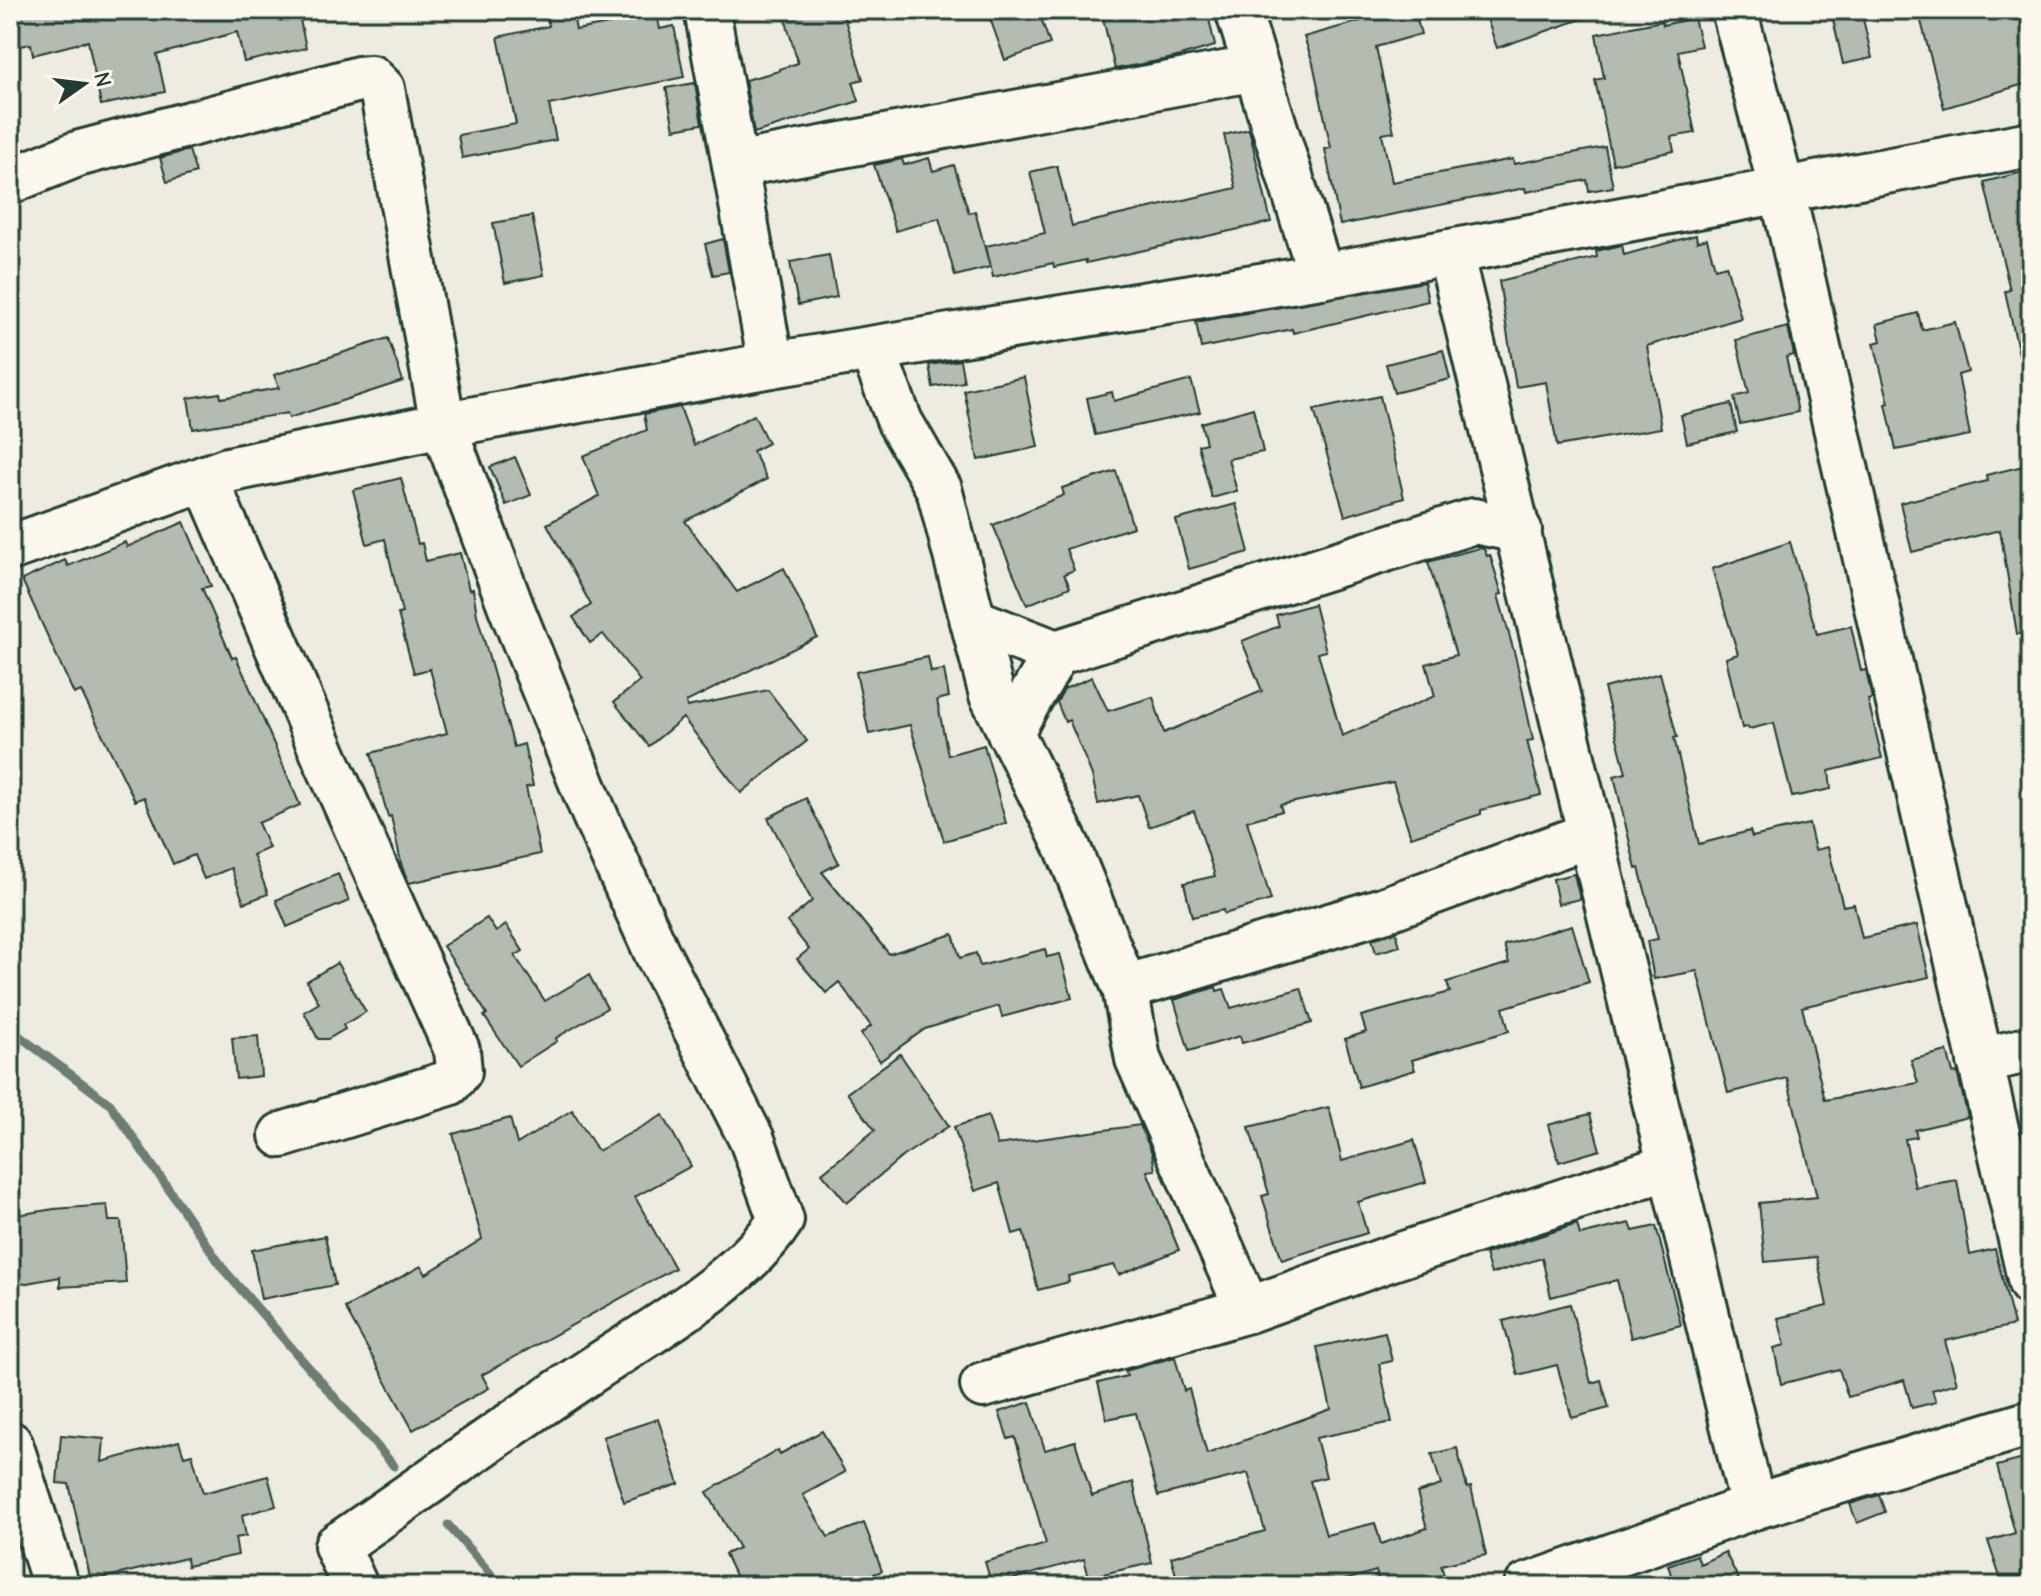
<svg xmlns="http://www.w3.org/2000/svg" width="2041" height="1596" viewBox="0 0 2041 1596" font-family="'Comic Neue',sans-serif">
  <rect width="100%" height="100%" fill="#eeece1"/>
  <filter id="ink" filterUnits="userSpaceOnUse"><feTurbulence type="fractalNoise" baseFrequency=".0125" numOctaves="2"/><feDisplacementMap in="SourceGraphic" scale="16" xChannelSelector="R" yChannelSelector="G"/><feConvolveMatrix kernelMatrix="1 2 1 2 8 2 1 2 1" color-interpolation-filters="sRGB"/></filter>
  <g filter="url(#ink)">
    <g fill="none" stroke-linecap="round" stroke-linejoin="round">
      <g stroke="#6c7d74" stroke-width="9">
        <path d="M 10,1029 L 110,1104 L 225,1271 L 394,1466"/>
        <path d="M 448,1525 L 501,1586"/>
      </g>
    </g>
    <g fill="#b4bbb0" stroke="#1f3d34" stroke-width="2">
      <path d="M 10,10 L 298,10 L 306,48 L 244,62 L 237,32 L 157,55 L 165,92 L 101,105 L 88,41 L 33,55 L 31,44 L 10,48 Z"/>
      <path d="M 545,10 L 572,10 L 576,30 L 657,15 L 660,29 L 674,26 L 684,77 L 549,105 L 556,140 L 462,158 L 458,135 L 516,124 L 498,37 L 549,26 Z"/>
      <path d="M 812,10 L 842,10 L 863,79 L 853,82 L 859,101 L 754,133 L 745,80 L 779,71 L 779,69 L 798,63 L 785,18 Z"/>
      <path d="M 987,10 L 1038,10 L 1050,44 L 1005,60 Z"/>
      <path d="M 1101,10 L 1207,10 L 1215,46 L 1173,58 L 1115,69 Z"/>
      <path d="M 1381,10 L 1414,10 L 1421,34 L 1376,47 L 1394,132 L 1382,134 L 1392,182 L 1513,159 L 1514,164 L 1605,147 L 1613,187 L 1589,191 L 1587,180 L 1526,192 L 1525,188 L 1340,225 L 1325,149 L 1331,148 L 1313,63 L 1304,37 L 1382,15 Z"/>
      <path d="M 1484,10 L 1595,10 L 1596,14 L 1497,48 Z"/>
      <path d="M 1831,10 L 1861,10 L 1872,58 L 1843,64 Z"/>
      <path d="M 1918,10 L 2031,10 L 2031,82 L 1944,108 Z"/>
      <path d="M 1694,18 L 1701,46 L 1678,51 L 1695,133 L 1671,137 L 1674,151 L 1613,164 L 1595,80 L 1604,78 L 1596,34 L 1662,21 L 1663,25 Z"/>
      <path d="M 695,83 L 702,124 L 674,129 L 666,88 Z"/>
      <path d="M 1249,129 L 1271,222 L 1086,263 L 1086,260 L 1054,267 L 1053,263 L 993,277 L 986,246 L 1045,233 L 1030,172 L 1057,166 L 1072,226 L 1236,188 L 1224,135 Z"/>
      <path d="M 189,150 L 196,173 L 167,182 L 160,158 Z"/>
      <path d="M 929,158 L 933,171 L 954,165 L 969,213 L 975,211 L 990,267 L 955,276 L 939,218 L 896,231 L 874,165 L 902,159 L 904,165 Z"/>
      <path d="M 2031,170 L 2031,358 L 2020,359 L 2005,291 L 2010,290 L 1984,182 Z"/>
      <path d="M 532,216 L 544,275 L 505,283 L 493,223 Z"/>
      <path d="M 1696,235 L 1697,242 L 1707,239 L 1715,268 L 1726,265 L 1741,318 L 1647,346 L 1661,428 L 1557,446 L 1546,382 L 1516,387 L 1499,281 L 1597,257 L 1596,251 L 1622,245 L 1624,255 Z"/>
      <path d="M 723,239 L 729,272 L 713,275 L 705,244 Z"/>
      <path d="M 829,255 L 837,297 L 798,305 L 790,262 Z"/>
      <path d="M 1424,282 L 1428,301 L 1293,333 L 1292,329 L 1201,348 L 1196,322 Z"/>
      <path d="M 1918,313 L 1922,330 L 1955,322 L 1968,372 L 1958,375 L 1970,435 L 1896,450 L 1886,404 L 1889,403 L 1874,343 L 1881,341 L 1877,324 Z"/>
      <path d="M 1788,327 L 1794,355 L 1786,357 L 1798,412 L 1740,424 L 1734,397 L 1749,393 L 1736,340 Z"/>
      <path d="M 388,338 L 403,381 L 289,418 L 287,413 L 193,429 L 188,398 L 220,393 L 221,398 L 279,388 L 274,375 Z"/>
      <path d="M 1443,350 L 1450,379 L 1394,393 L 1386,364 Z"/>
      <path d="M 960,360 L 964,382 L 933,387 L 929,365 Z"/>
      <path d="M 1024,377 L 1038,447 L 978,460 L 964,390 Z"/>
      <path d="M 1191,380 L 1200,412 L 1095,435 L 1087,398 L 1112,392 L 1114,401 Z"/>
      <path d="M 1380,396 L 1404,498 L 1345,516 L 1314,410 Z"/>
      <path d="M 1731,404 L 1737,432 L 1687,443 L 1681,415 Z"/>
      <path d="M 680,407 L 694,445 L 754,415 L 768,443 L 753,451 L 767,479 L 685,521 L 737,592 L 784,568 L 817,637 L 686,702 L 687,707 L 768,690 L 807,741 L 741,793 L 683,718 L 649,746 L 614,702 L 640,681 L 603,634 L 590,643 L 573,617 L 591,605 L 547,524 L 599,496 L 583,456 L 647,430 L 644,414 Z"/>
      <path d="M 1253,408 L 1263,452 L 1228,459 L 1237,491 L 1212,498 L 1198,445 L 1206,443 L 1201,423 Z"/>
      <path d="M 515,457 L 531,495 L 506,505 L 490,467 Z"/>
      <path d="M 2031,464 L 2031,633 L 2017,634 L 2000,530 L 1912,552 L 1900,503 L 1987,481 L 1986,475 Z"/>
      <path d="M 1116,471 L 1133,527 L 1066,549 L 1074,570 L 1064,574 L 1070,587 L 1027,605 L 993,525 L 1064,495 L 1062,488 Z"/>
      <path d="M 401,478 L 418,544 L 422,543 L 426,561 L 460,553 L 469,590 L 473,589 L 477,615 L 514,747 L 524,744 L 533,786 L 526,787 L 540,854 L 409,883 L 402,867 L 391,816 L 388,817 L 371,753 L 447,733 L 430,669 L 414,673 L 398,614 L 402,613 L 385,539 L 367,544 L 353,490 Z"/>
      <path d="M 1236,504 L 1249,552 L 1189,569 L 1176,520 Z"/>
      <path d="M 184,522 L 211,586 L 202,588 L 232,658 L 236,657 L 246,679 L 300,805 L 258,823 L 269,848 L 253,855 L 268,894 L 244,903 L 231,868 L 204,879 L 194,855 L 173,864 L 144,797 L 135,801 L 81,691 L 74,694 L 22,580 L 65,560 L 68,566 L 125,542 L 127,547 Z"/>
      <path d="M 1790,542 L 1817,634 L 1851,626 L 1861,671 L 1866,670 L 1872,699 L 1868,700 L 1882,758 L 1829,771 L 1831,789 L 1792,797 L 1774,723 L 1749,729 L 1748,727 L 1742,728 L 1726,658 L 1738,654 L 1712,569 Z"/>
      <path d="M 1479,548 L 1484,549 L 1487,556 L 1490,555 L 1502,594 L 1498,595 L 1516,659 L 1533,740 L 1527,741 L 1541,795 L 1481,810 L 1481,814 L 1411,837 L 1393,782 L 1280,805 L 1282,811 L 1247,821 L 1271,900 L 1224,914 L 1223,910 L 1192,917 L 1184,883 L 1215,876 L 1194,811 L 1149,827 L 1138,795 L 1098,804 L 1092,775 L 1069,720 L 1065,722 L 1057,702 L 1064,689 L 1092,677 L 1108,711 L 1153,697 L 1164,733 L 1262,691 L 1242,641 L 1279,626 L 1276,615 L 1314,604 L 1326,651 L 1318,653 L 1342,736 L 1435,696 L 1426,664 L 1456,655 L 1428,562 Z"/>
      <path d="M 928,657 L 931,672 L 944,670 L 949,697 L 937,700 L 948,755 L 984,745 L 1006,823 L 944,841 L 910,725 L 869,734 L 856,672 Z"/>
      <path d="M 1660,673 L 1677,737 L 1674,738 L 1699,844 L 1750,831 L 1752,837 L 1809,824 L 1815,850 L 1828,847 L 1843,906 L 1854,904 L 1862,938 L 1917,925 L 1929,977 L 1802,1007 L 1825,1100 L 1918,1083 L 1911,1060 L 1947,1051 L 1953,1073 L 1957,1072 L 1968,1117 L 1915,1130 L 1917,1137 L 1905,1139 L 1915,1187 L 1957,1180 L 1970,1255 L 1995,1249 L 2014,1325 L 1945,1341 L 1957,1383 L 1932,1390 L 1936,1402 L 1912,1408 L 1904,1380 L 1848,1397 L 1839,1369 L 1781,1384 L 1774,1348 L 1785,1345 L 1778,1318 L 1827,1306 L 1817,1257 L 1765,1262 L 1759,1203 L 1817,1197 L 1787,1078 L 1728,1093 L 1697,971 L 1654,979 L 1647,941 L 1658,939 L 1639,868 L 1636,869 L 1614,776 L 1626,773 L 1604,688 Z"/>
      <path d="M 806,798 L 839,863 L 822,872 L 889,954 L 953,934 L 960,958 L 976,953 L 980,966 L 1045,949 L 1047,957 L 1060,954 L 1072,998 L 1002,1017 L 999,1006 L 925,1029 L 880,1061 L 861,1034 L 871,1026 L 839,982 L 826,993 L 797,959 L 809,949 L 787,922 L 812,901 L 768,818 Z"/>
      <path d="M 338,874 L 349,901 L 287,927 L 276,900 Z"/>
      <path d="M 1574,874 L 1580,899 L 1558,904 L 1553,879 Z"/>
      <path d="M 487,918 L 496,932 L 506,925 L 523,951 L 515,956 L 545,1001 L 589,975 L 607,1008 L 556,1038 L 557,1041 L 518,1066 L 484,1016 L 487,1014 L 443,946 Z"/>
      <path d="M 1572,925 L 1589,982 L 1503,1008 L 1509,1031 L 1412,1060 L 1415,1070 L 1359,1087 L 1345,1039 L 1366,1032 L 1361,1016 L 1450,992 L 1447,982 L 1509,963 L 1504,945 Z"/>
      <path d="M 1396,932 L 1400,946 L 1376,953 L 1372,939 Z"/>
      <path d="M 337,963 L 366,1012 L 343,1025 L 345,1029 L 328,1039 L 318,1039 L 304,1012 L 319,1003 L 307,981 Z"/>
      <path d="M 1216,987 L 1217,991 L 1224,989 L 1231,1008 L 1301,988 L 1312,1023 L 1242,1043 L 1240,1036 L 1189,1051 L 1174,1000 Z"/>
      <path d="M 258,1036 L 261,1076 L 236,1079 L 232,1038 Z"/>
      <path d="M 900,1054 L 949,1126 L 903,1156 L 847,1203 L 822,1173 L 875,1130 L 847,1093 Z"/>
      <path d="M 1329,1107 L 1342,1161 L 1414,1140 L 1426,1182 L 1358,1202 L 1367,1233 L 1282,1260 L 1262,1196 L 1269,1194 L 1249,1127 Z"/>
      <path d="M 572,1110 L 598,1151 L 663,1115 L 691,1166 L 635,1197 L 675,1268 L 482,1375 L 489,1388 L 413,1430 L 345,1308 L 421,1266 L 426,1274 L 482,1239 L 453,1134 L 510,1118 L 517,1144 Z"/>
      <path d="M 1590,1114 L 1600,1150 L 1559,1162 L 1548,1125 Z"/>
      <path d="M 988,1116 L 997,1145 L 1140,1125 L 1152,1153 L 1155,1170 L 1147,1171 L 1179,1250 L 1119,1275 L 1114,1265 L 1068,1276 L 1069,1282 L 1038,1290 L 1023,1231 L 1013,1234 L 999,1183 L 975,1191 L 954,1127 Z"/>
      <path d="M 107,1205 L 109,1221 L 121,1221 L 126,1283 L 60,1287 L 60,1277 L 10,1286 L 10,1216 L 54,1209 Z"/>
      <path d="M 1630,1223 L 1633,1231 L 1656,1226 L 1681,1325 L 1631,1338 L 1617,1280 L 1551,1297 L 1542,1258 L 1491,1274 L 1485,1254 L 1577,1224 L 1580,1235 Z"/>
      <path d="M 325,1236 L 335,1285 L 261,1299 L 252,1250 Z"/>
      <path d="M 1570,1304 L 1591,1383 L 1601,1380 L 1609,1408 L 1572,1418 L 1557,1365 L 1518,1375 L 1503,1321 Z"/>
      <path d="M 1385,1332 L 1392,1361 L 1379,1364 L 1392,1422 L 1316,1438 L 1326,1477 L 1310,1481 L 1326,1535 L 1375,1523 L 1381,1544 L 1427,1528 L 1417,1493 L 1441,1485 L 1432,1454 L 1457,1448 L 1467,1488 L 1471,1487 L 1486,1555 L 1441,1565 L 1444,1575 L 1403,1586 L 1380,1586 L 1376,1571 L 1325,1586 L 1179,1586 L 1171,1557 L 1265,1531 L 1248,1473 L 1158,1496 L 1136,1413 L 1107,1419 L 1098,1383 L 1127,1376 L 1125,1371 L 1175,1357 L 1184,1391 L 1189,1389 L 1207,1454 L 1331,1409 L 1317,1347 Z"/>
      <path d="M 1030,1402 L 1045,1450 L 1075,1441 L 1092,1496 L 1133,1482 L 1152,1563 L 1089,1577 L 1084,1559 L 992,1585 L 985,1562 L 1046,1544 L 1015,1437 L 1008,1439 L 999,1412 Z"/>
      <path d="M 658,1419 L 679,1484 L 624,1502 L 603,1437 Z"/>
      <path d="M 822,1431 L 845,1472 L 803,1495 L 828,1537 L 864,1523 L 882,1571 L 842,1586 L 740,1586 L 725,1554 L 739,1548 L 707,1492 L 778,1450 L 780,1454 Z"/>
      <path d="M 61,1435 L 104,1439 L 102,1462 L 179,1441 L 184,1456 L 192,1454 L 203,1493 L 268,1476 L 276,1506 L 242,1515 L 246,1536 L 235,1538 L 238,1555 L 187,1566 L 186,1558 L 91,1581 L 69,1484 L 57,1483 Z"/>
      <path d="M 2031,1457 L 2031,1586 L 2003,1586 L 1988,1541 L 2015,1533 L 1997,1466 Z"/>
      <path d="M 1879,1495 L 1885,1512 L 1857,1523 L 1850,1504 Z"/>
      <path d="M 1725,1552 L 1742,1586 L 1656,1586 L 1672,1578 L 1668,1565 L 1697,1555 L 1700,1564 Z"/>
    </g>
    <g fill="none" stroke-linecap="round" stroke-linejoin="round">
      <g stroke="#1f3d34" stroke-width="50">
        <g id="minor">
          <path d="M 707,10 L 771,365"/>
          <path d="M 1238,10 L 1321,276"/>
          <path d="M 1734,10 L 1782,190 L 2031,1283"/>
          <path d="M 735,165 L 1256,68"/>
          <path d="M 10,181 L 77,154 L 359,79 L 371,78 L 382,89 L 443,425 L 511,607 L 594,813 L 657,953 L 752,1140 L 781,1220 C 741,1283 640,1337 577,1380 C 496,1434 417,1491 337,1546 L 355,1586"/>
          <path d="M 1450,252 C 1553,670 1649,1089 1753,1507"/>
          <path d="M 872,349 L 900,422 L 939,489 L 992,695 L 1067,846 L 1125,988 L 1138,1059 L 1248,1310 L 1389,1259 L 1668,1167"/>
          <path d="M 205,478 L 327,762 L 457,1050 L 459,1071 L 449,1083 L 282,1135"/>
          <path d="M 10,548 L 228,470 L 443,425 L 771,365 L 1321,276 L 2031,144"/>
          <path d="M 973,621 L 1056,653 L 1474,521 L 1519,530"/>
          <path d="M 1010,733 L 1056,653"/>
          <path d="M 1125,988 L 1383,910 L 1589,835"/>
          <path d="M 1980,1061 L 2031,1049"/>
          <path d="M 983,1385 L 1248,1310"/>
          <path d="M 10,1444 L 56,1586"/>
          <path d="M 1527,1586 L 1753,1507 L 2031,1423"/>
        </g>
      </g>
      <use href="#minor" stroke="#fbf7ec" stroke-width="44"/>
    </g>
  </g>
  <rect width="2041" height="1596" fill="none" stroke="#fbf7ec" stroke-width="40"/>
  <rect x="20" y="20" width="2001" height="1556" fill="none" stroke="#1f3d34" stroke-width="3" filter="url(#ink)"/>
  <g transform="translate(84 84) rotate(76)" stroke="#fbf7ec" stroke-width="6" paint-order="stroke">
  <path d="M0-6L14 30L0 20L-14 30Z" fill="#1f3d34"/>
  <text y="-12" font-size="22" font-weight="bold" text-anchor="middle" fill="#1f3d34">N</text>
  </g>
</svg>
